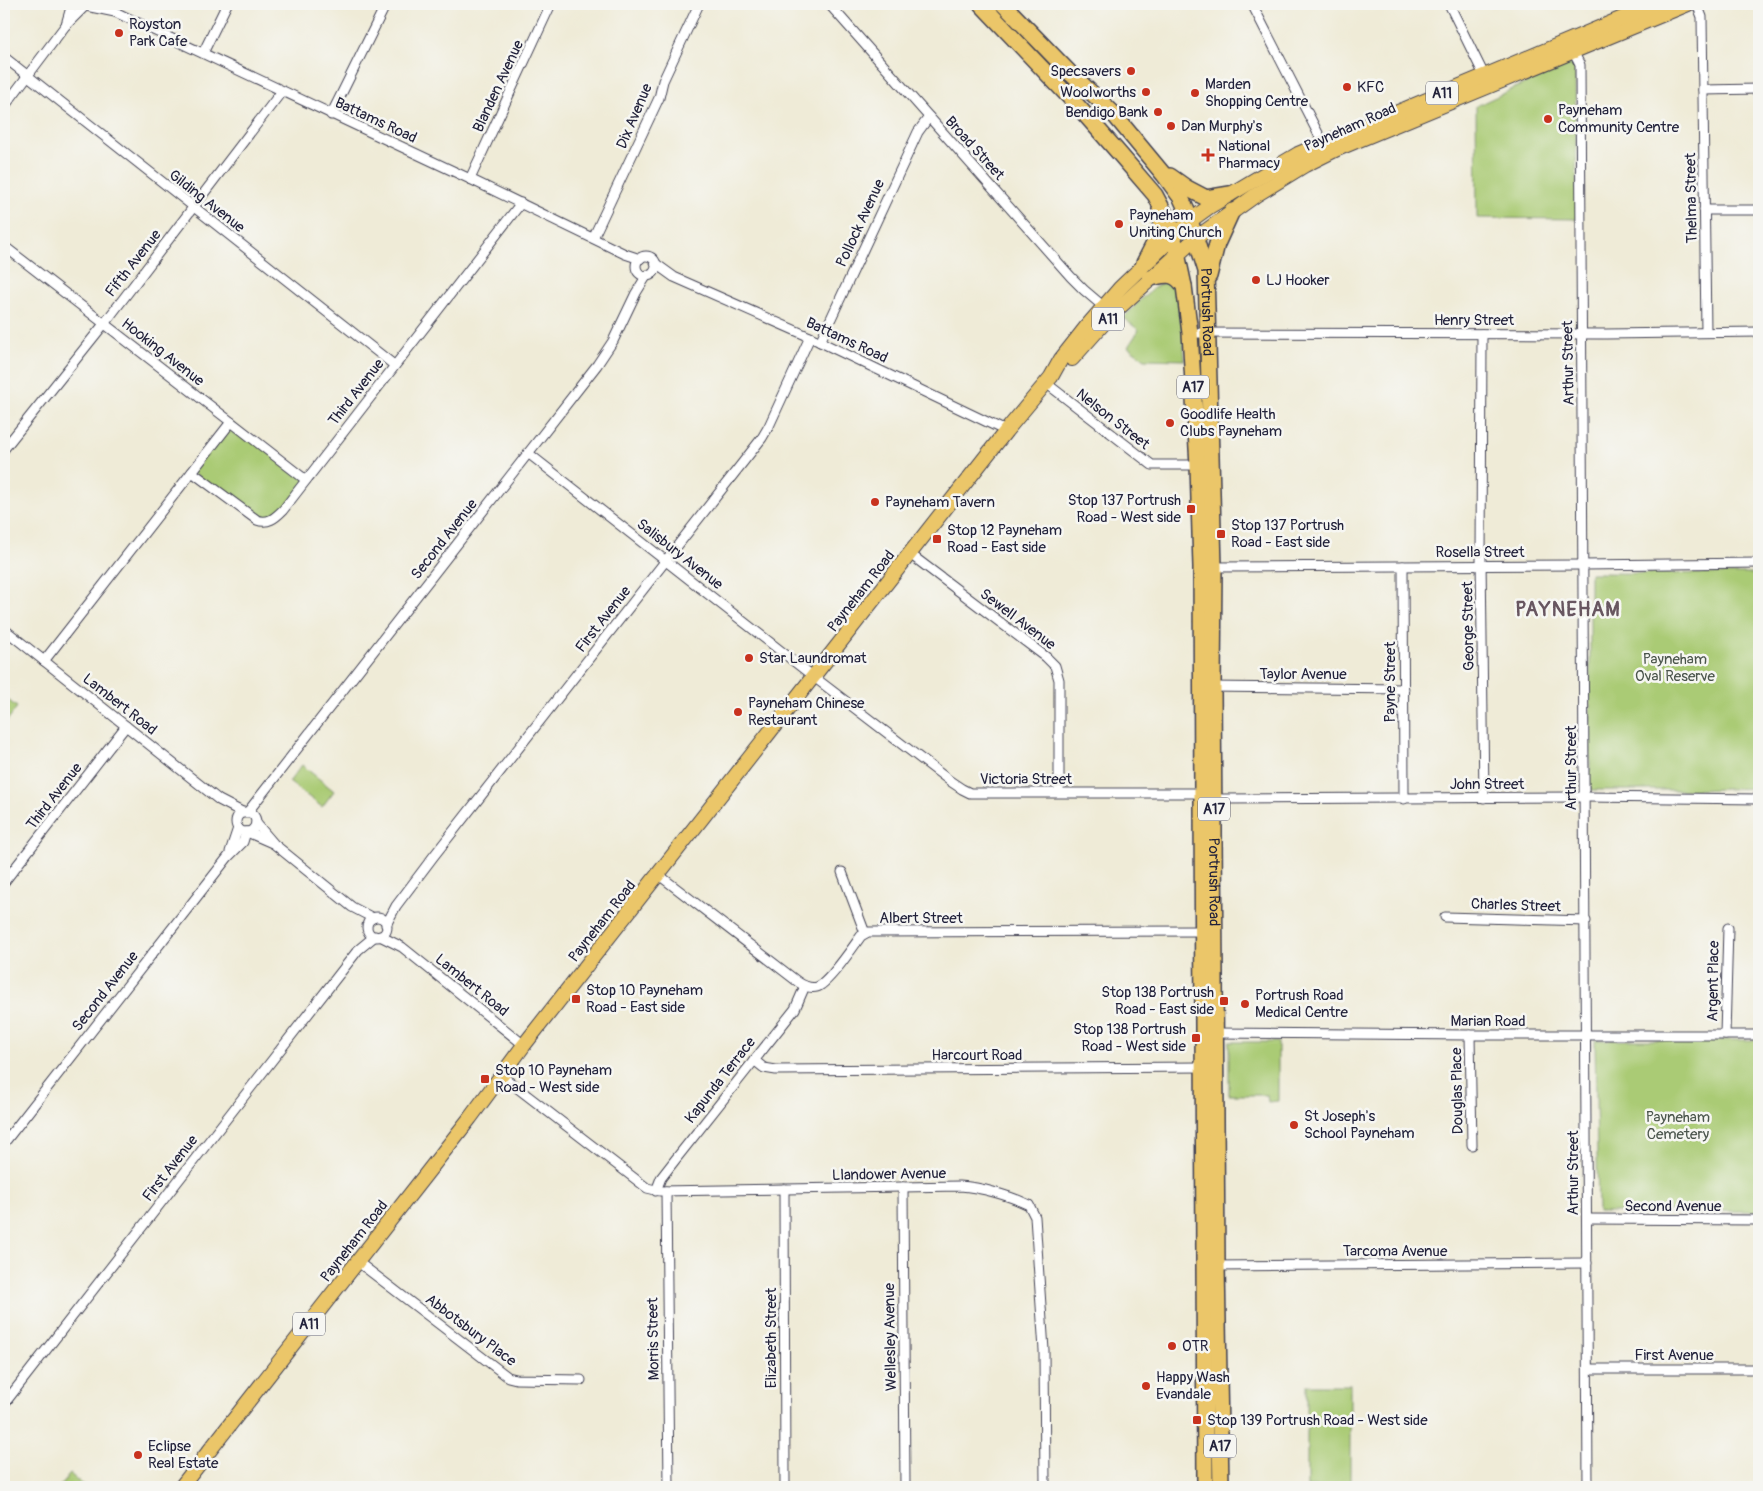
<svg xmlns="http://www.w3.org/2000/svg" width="1763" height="1491" viewBox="0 0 1763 1491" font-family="Pangolin,sans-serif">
  <rect width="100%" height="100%" fill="#f6f6f2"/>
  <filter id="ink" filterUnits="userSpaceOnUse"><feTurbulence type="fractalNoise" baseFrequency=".02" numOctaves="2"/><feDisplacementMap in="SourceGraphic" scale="10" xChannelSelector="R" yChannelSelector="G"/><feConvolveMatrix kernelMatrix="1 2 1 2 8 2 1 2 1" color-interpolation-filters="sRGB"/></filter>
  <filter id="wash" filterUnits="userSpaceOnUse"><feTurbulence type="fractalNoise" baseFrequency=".0096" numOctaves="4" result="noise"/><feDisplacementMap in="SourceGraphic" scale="20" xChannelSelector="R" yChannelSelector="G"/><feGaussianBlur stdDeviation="1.12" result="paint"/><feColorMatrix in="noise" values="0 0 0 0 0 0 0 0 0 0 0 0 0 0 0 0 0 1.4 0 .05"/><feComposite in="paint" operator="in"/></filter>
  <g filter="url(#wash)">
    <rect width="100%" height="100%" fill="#efebd7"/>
    <g fill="#aacb74" stroke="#667658">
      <path d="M 1569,63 L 1575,69 L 1577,219 L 1477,218 L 1476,106 Z"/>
      <path d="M 1168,281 L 1179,287 L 1185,360 L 1145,359 L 1128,347 L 1139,330 L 1123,318 C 1136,306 1151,285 1168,281 Z"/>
      <path d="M 231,422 L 306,480 L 283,510 L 262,522 L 192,472 Z"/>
      <path d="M 1590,573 L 1759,574 L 1759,788 L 1692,790 L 1590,790 Z"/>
      <path d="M 4,697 L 17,707 L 4,725 Z"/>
      <path d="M 302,765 L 334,791 L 322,807 L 289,782 Z"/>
      <path d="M 1595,1040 L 1759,1040 L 1759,1211 L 1598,1212 Z"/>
      <path d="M 1229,1042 L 1278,1042 L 1278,1101 L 1268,1102 L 1267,1095 L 1229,1095 Z"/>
      <rect x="1307" y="1385" width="43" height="102"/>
      <path d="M 70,1474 L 86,1487 L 59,1487 Z"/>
    </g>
  </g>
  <g filter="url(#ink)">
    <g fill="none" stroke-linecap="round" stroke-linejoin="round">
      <g stroke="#414052" stroke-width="11">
        <g id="street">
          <path d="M 829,4 L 1071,277 L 1084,290 L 1104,307"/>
          <path d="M 1252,4 L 1323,143"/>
          <path d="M 1449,4 L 1484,75"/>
          <path d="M 1697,4 L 1702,17 L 1706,332"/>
          <path d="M 86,6 L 115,12 L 470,179 L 625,254 L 640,259"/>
          <path d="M 67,21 L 72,4"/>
          <path d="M 1573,51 L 1580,65 L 1588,1487"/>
          <path d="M 203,53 L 227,4"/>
          <path d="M 4,57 L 394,365"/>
          <path d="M 1703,90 L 1759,89"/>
          <path d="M 4,107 L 65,26 L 84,7"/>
          <path d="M 331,115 L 386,4"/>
          <path d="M 470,179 L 551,4"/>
          <path d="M 1704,210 L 1759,210"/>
          <path d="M 593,238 L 659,98 L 663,81 L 699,4"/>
          <path d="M 4,246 L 306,480"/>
          <circle cx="646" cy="266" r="10"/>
          <path d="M 656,264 L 674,277 L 810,337 L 1006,431"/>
          <path d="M 1190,333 L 1606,334 L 1759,332"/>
          <path d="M 1482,334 L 1481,559 L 1484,798"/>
          <path d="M 820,342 L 918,132 L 929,117"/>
          <path d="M 1046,383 L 1152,465 L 1198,465"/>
          <path d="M 4,449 L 104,324 L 282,91"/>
          <path d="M 528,453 L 814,677 L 950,781 L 962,789 L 970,793 L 1193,793 C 1204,793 1211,799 1222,799 L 1585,797 L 1759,799"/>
          <path d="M 192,472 L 257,520 C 268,524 275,518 283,510 L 521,203"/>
          <path d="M 910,554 L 1046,657 L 1055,666 L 1059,680 L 1059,792"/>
          <path d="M 1403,566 L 1404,799"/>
          <path d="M 1210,567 L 1583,565 L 1759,563"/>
          <path d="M 4,629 L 219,800 L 244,813"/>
          <path d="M 44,661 L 231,422"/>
          <path d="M 1209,687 L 1404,689"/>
          <circle cx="246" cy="822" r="10"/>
          <path d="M 247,813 L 597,365 L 613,341 L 636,293 L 647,275"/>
          <path d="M 256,823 L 274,844 L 352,907 L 373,918"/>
          <path d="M 247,832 L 272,843"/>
          <path d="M 230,852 L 238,828"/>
          <path d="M 842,872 L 865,933"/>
          <path d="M 659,875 L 798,982 C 804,986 810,989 817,987 C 828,984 853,947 861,936 L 868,932 L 1206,931"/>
          <path d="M 4,882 L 126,726"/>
          <path d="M 1445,917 L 1586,921"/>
          <circle cx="377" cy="927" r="10"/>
          <path d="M 386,925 L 396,906 L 433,857 L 762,438 L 769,426 L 810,337"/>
          <path d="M 380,936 L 402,947 L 524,1045"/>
          <path d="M 1217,1033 L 1470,1035 L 1759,1035"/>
          <path d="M 1470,1035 L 1472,1145"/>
          <path d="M 1725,1035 L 1728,928"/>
          <path d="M 754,1060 L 764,1068 L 776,1070 L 1203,1067"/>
          <path d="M 502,1076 L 647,1188 L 660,1191 L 960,1186 C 980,1187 1011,1196 1029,1205 L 1035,1217 L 1044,1350 L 1045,1487"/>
          <path d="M 4,1143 L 228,857 L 243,842 L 246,832"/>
          <path d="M 903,1187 L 905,1487"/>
          <path d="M 784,1189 L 785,1487"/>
          <path d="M 656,1191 L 661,1178 L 675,1160 L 795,1009 L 805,986"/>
          <path d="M 666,1191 L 669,1487"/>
          <path d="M 1587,1219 L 1759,1220"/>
          <path d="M 358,1262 L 508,1377 L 516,1379 L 581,1380"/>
          <path d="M 1213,1266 L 1587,1263"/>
          <path d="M 1588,1369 L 1759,1369"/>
          <path d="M 4,1404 L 358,950 L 375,936"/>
        </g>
      </g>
      <g stroke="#414052" stroke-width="16">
        <g id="primary">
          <path d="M 1072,359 L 1112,314 L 1196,238 L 1256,195 L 1305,165 L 1337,149 L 1688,4"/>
          <path d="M 181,1487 L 470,1118 L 524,1045 L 1006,431 L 1051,377 L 1061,359 L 1087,326 L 1120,288 L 1191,220 L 1209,207 L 1298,154 L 1656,4"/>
        </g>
      </g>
      <g stroke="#414052" stroke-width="18">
        <g id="highway">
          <path d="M 981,4 L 1075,103 L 1118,152 L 1155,195 L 1171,225 L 1184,286 L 1190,333 L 1198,465 L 1201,567 L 1205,1487"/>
          <path id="s1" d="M 1003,4 L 1069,72 L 1111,111 L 1164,175 L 1181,198 L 1187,211 L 1206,271 L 1214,567 L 1213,687 L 1217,1266 L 1221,1487"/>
          <path d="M 1170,176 L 1187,188 L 1206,198 L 1230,194"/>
          <path d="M 1144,263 L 1161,230 L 1160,209"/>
          <path d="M 1209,276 L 1217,244 L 1232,211"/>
          <path d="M 1150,278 C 1166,275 1173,271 1184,286"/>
        </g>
      </g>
      <use href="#street" stroke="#fff" stroke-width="9"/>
      <use href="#primary" stroke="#ebc669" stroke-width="14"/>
      <use href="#highway" stroke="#ebc669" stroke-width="15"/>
    </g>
  </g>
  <g fill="#c8321e" stroke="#f6f6f2" stroke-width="2">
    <circle cx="119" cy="33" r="5"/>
    <circle cx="1131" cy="71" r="5"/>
    <circle cx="1347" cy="87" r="5"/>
    <circle cx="1146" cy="92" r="5"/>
    <circle cx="1195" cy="93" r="5"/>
    <circle cx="1158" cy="112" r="5"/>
    <circle cx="1548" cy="119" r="5"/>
    <circle cx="1171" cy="126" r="5"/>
    <path d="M1205.5 147.5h5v5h5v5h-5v5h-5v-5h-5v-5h5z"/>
    <circle cx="1119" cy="224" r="5"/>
    <circle cx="1256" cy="280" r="5"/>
    <circle cx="1170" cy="423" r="5"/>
    <circle cx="875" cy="502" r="5"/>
    <rect x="1186" y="504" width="10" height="10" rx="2.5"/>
    <rect x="1216" y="529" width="10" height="10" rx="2.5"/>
    <rect x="932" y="534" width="10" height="10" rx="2.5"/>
    <circle cx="749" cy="658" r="5"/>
    <circle cx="738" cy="712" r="5"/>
    <rect x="571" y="994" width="10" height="10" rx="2.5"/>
    <rect x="1219" y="996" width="10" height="10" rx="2.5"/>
    <circle cx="1245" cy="1004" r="5"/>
    <rect x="1191" y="1033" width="10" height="10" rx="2.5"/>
    <rect x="480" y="1074" width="10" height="10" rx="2.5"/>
    <circle cx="1294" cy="1125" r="5"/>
    <circle cx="1172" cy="1346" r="5"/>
    <circle cx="1146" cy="1386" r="5"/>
    <rect x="1192" y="1415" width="10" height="10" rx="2.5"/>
    <circle cx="138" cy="1455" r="5"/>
  </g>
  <g text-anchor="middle" stroke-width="5" stroke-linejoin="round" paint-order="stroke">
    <g fill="#f6f6f2" stroke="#626272" stroke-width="1">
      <rect x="1426" y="81.5" width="32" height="23" rx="4"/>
      <rect x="1092" y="307.5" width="32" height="23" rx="4"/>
      <rect x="1177" y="375.5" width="32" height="23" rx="4"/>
      <rect x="1198" y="797.5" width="32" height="23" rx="4"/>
      <rect x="293" y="1312.5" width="32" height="23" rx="4"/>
      <rect x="1204" y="1434.5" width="32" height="23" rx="4"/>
    </g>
    <g font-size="14" font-weight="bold" fill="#22223b">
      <text x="1442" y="98">A11</text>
      <text x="1108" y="324">A11</text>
      <text x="1193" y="392">A17</text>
      <text x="1214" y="814">A17</text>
      <text x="309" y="1329">A11</text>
      <text x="1220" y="1451">A17</text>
    </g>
    <g font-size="15" fill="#22223b" stroke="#f6f6f2" text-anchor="start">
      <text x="129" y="29">Royston<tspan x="129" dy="17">Park Cafe</tspan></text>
      <text x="1121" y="76" text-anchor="end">Specsavers</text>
      <text x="1205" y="89">Marden<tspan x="1205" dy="17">Shopping Centre</tspan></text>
      <text x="1357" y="92">KFC</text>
      <text x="1136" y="97" text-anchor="end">Woolworths</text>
      <text x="1558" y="115">Payneham<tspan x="1558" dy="17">Community Centre</tspan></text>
      <text x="1148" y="117" text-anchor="end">Bendigo Bank</text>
      <text x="1181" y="131">Dan Murphy's</text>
      <text x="1218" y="151">National<tspan x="1218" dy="17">Pharmacy</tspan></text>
      <text x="1129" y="220">Payneham<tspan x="1129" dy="17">Uniting Church</tspan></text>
      <text x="1266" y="285">LJ Hooker</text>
      <text x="1180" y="419">Goodlife Health<tspan x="1180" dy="17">Clubs Payneham</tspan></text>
      <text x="1181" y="505" text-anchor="end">Stop 137 Portrush<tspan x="1181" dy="17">Road - West side</tspan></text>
      <text x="885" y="507">Payneham Tavern</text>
      <text x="1231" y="530">Stop 137 Portrush<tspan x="1231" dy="17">Road - East side</tspan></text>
      <text x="947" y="535">Stop 12 Payneham<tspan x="947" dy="17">Road - East side</tspan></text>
      <text x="759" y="663">Star Laundromat</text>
      <text x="748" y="708">Payneham Chinese<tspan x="748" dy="17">Restaurant</tspan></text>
      <text x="586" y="995">Stop 10 Payneham<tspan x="586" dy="17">Road - East side</tspan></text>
      <text x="1214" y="997" text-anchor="end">Stop 138 Portrush<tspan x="1214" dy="17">Road - East side</tspan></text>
      <text x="1255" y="1000">Portrush Road<tspan x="1255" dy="17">Medical Centre</tspan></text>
      <text x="1186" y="1034" text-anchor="end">Stop 138 Portrush<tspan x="1186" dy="17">Road - West side</tspan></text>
      <text x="495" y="1075">Stop 10 Payneham<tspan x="495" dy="17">Road - West side</tspan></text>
      <text x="1304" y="1121">St Joseph's<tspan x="1304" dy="17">School Payneham</tspan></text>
      <text x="1182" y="1351">OTR</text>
      <text x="1156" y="1382">Happy Wash<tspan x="1156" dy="17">Evandale</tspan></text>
      <text x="1207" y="1425">Stop 139 Portrush Road - West side</text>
      <text x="148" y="1451">Eclipse<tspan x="148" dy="17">Real Estate</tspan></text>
    </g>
    <g font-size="15" fill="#22223b" stroke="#f6f6f2">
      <text transform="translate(498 86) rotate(-65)" y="5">Blanden Avenue</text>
      <text transform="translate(634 116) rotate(-67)" y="5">Dix Avenue</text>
      <text transform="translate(376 120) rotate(25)" y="5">Battams Road</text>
      <text transform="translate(1350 127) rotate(-24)" y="5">Payneham Road</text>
      <text transform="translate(975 148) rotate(48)" y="5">Broad Street</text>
      <text transform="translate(1691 198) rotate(-91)" y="5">Thelma Street</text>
      <text transform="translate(207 201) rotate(38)" y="5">Gilding Avenue</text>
      <text transform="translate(860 223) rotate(-65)" y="5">Pollock Avenue</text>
      <text transform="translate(133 263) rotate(-52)" y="5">Fifth Avenue</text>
      <text dy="5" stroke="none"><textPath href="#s1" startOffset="382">Portrush Road</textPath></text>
      <text x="1474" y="325">Henry Street</text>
      <text transform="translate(847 340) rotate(25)" y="5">Battams Road</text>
      <text transform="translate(163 352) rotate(38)" y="5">Hooking Avenue</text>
      <text transform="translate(1568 363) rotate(-91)" y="5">Arthur Street</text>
      <text transform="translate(356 392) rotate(-52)" y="5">Third Avenue</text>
      <text transform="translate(1113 419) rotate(38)" y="5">Nelson Street</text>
      <text transform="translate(444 539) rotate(-52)" y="5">Second Avenue</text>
      <text x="1480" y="557">Rosella Street</text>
      <text transform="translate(680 554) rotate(38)" y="5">Salisbury Avenue</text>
      <text transform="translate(861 591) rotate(-52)" y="5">Payneham Road</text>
      <text transform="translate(603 619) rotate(-52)" y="5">First Avenue</text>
      <text transform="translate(1018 619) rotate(37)" y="5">Sewell Avenue</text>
      <text transform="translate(1468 626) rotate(-91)" y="5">George Street</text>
      <text x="1303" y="679">Taylor Avenue</text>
      <text transform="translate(1390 682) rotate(-90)" y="5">Payne Street</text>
      <text transform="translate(120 704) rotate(38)" y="5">Lambert Road</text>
      <text transform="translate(1571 768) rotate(-90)" y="5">Arthur Street</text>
      <text x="1026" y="784">Victoria Street</text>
      <text x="1487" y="789">John Street</text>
      <text transform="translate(54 796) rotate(-52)" y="5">Third Avenue</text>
      <text dy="5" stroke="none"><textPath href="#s1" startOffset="952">Portrush Road</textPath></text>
      <text transform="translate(1516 905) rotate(2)" y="5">Charles Street</text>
      <text x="921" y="923">Albert Street</text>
      <text transform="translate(602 921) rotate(-52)" y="5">Payneham Road</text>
      <text transform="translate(1713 981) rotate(-89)" y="5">Argent Place</text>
      <text transform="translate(472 985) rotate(39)" y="5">Lambert Road</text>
      <text transform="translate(105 991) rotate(-52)" y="5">Second Avenue</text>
      <text x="1488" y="1026">Marian Road</text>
      <text x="977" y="1060">Harcourt Road</text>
      <text transform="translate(720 1080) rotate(-52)" y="5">Kapunda Terrace</text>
      <text transform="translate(1457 1091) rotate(-91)" y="5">Douglas Place</text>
      <text transform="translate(170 1168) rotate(-52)" y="5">First Avenue</text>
      <text transform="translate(1573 1173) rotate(-90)" y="5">Arthur Street</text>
      <text transform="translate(889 1174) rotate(-1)" y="5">Llandower Avenue</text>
      <text x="1673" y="1211">Second Avenue</text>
      <text transform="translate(354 1241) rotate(-52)" y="5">Payneham Road</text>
      <text x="1395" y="1256">Tarcoma Avenue</text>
      <text transform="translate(471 1330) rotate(37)" y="5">Abbotsbury Place</text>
      <text transform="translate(890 1337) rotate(-91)" y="5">Wellesley Avenue</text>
      <text transform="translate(771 1338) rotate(-90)" y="5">Elizabeth Street</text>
      <text transform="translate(653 1339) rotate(-91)" y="5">Morris Street</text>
      <text x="1674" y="1360">First Avenue</text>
    </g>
    <g font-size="15" fill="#4b554c" stroke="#f6f6f2">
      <text x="1675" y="664">Payneham<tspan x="1675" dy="17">Oval Reserve</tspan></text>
      <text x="1678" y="1122">Payneham<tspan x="1678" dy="17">Cemetery</tspan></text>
    </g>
    <g font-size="20" font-weight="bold" letter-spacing="1" fill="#685660" stroke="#f6f6f2">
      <text x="1568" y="616">PAYNEHAM</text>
    </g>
  </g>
  <rect width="1763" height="1491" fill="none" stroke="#f6f6f2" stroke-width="20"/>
</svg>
